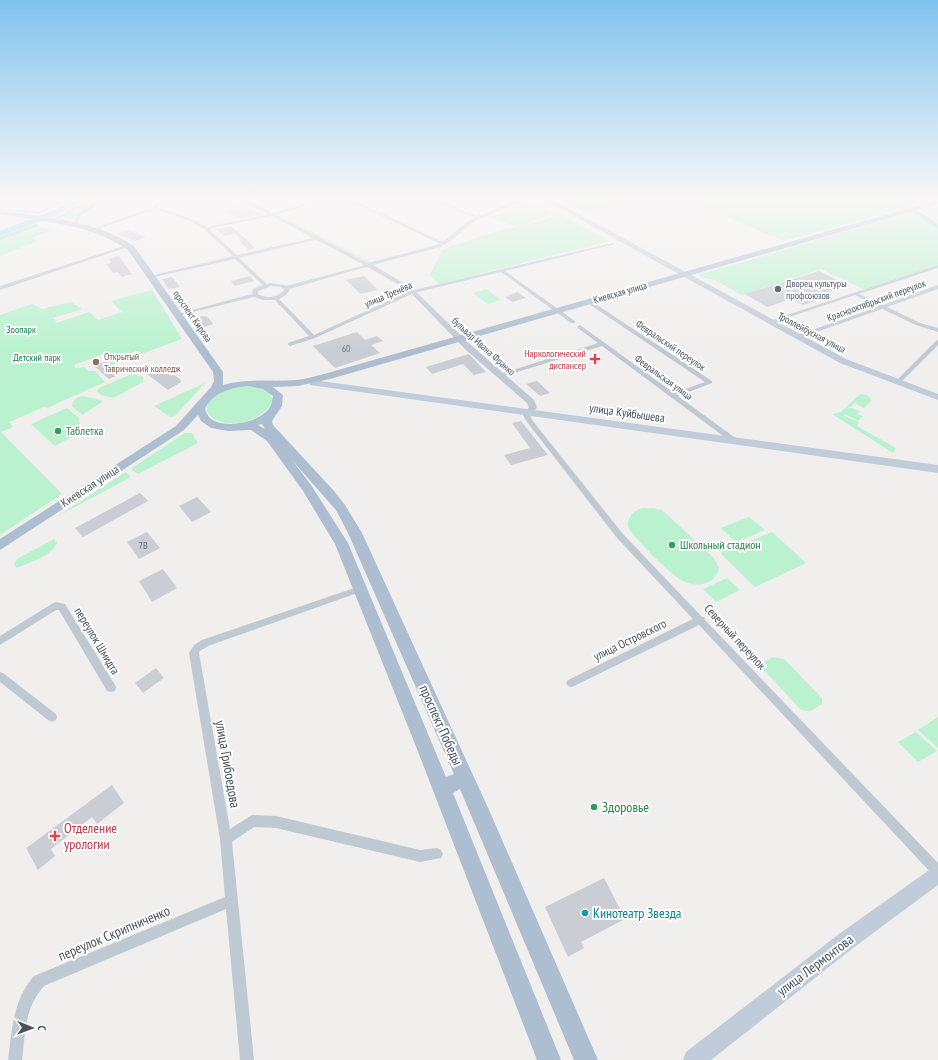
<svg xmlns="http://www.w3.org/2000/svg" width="938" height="1060" viewBox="0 0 938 1060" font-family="'PT Sans Narrow',sans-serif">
  <rect width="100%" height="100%" fill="#f1eeee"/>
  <g fill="#baf2cf">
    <path d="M 92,200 L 101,200 L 80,212 L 75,220 L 61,217 Z"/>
    <path d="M 562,200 L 638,200 L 583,212 Z"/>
    <path d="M 689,200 L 934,200 L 783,241 Z"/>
    <path d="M 527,203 L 555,213 L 519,226 L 562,215 L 609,241 L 439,284 L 430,275 L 443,249 L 503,229 L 516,227 L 491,217 Z"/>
    <path d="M 912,212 L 938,228 L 938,265 L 865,290 L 821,269 L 742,295 L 715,280 L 704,278 L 699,275 Z"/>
    <path d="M 278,214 L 372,263 L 368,264 L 272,215 Z"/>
    <path d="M 32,224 L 51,230 L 31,238 L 38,241 L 0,256 L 0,236 Z"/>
    <path d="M 486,289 L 501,300 L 488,304 L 473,293 Z"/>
    <path d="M 152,290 L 182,339 L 111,365 L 106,361 L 110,359 L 104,354 L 74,365 L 75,368 L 84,367 L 88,371 L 95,371 L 105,382 L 47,408 L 44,407 L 9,422 L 13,427 L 1,432 L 62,494 L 0,535 L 0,315 L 32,304 L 42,309 L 71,302 L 82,309 L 53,318 L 57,321 L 55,322 L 56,323 L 89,312 L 98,320 L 122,312 L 111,301 Z"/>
    <path d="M 129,375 L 137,375 L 143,377 L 143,382 L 113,398 L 101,395 L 97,391 L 99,388 Z"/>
    <path d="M 205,383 L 175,416 L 170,417 L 154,406 Z"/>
    <path d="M 248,386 C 299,392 258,427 226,423 C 206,420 199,405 219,394 C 228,389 238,387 248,386 Z"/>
    <path d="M 860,394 L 867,395 L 872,400 L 864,408 L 855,403 L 851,407 L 845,408 Z"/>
    <path d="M 83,396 L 101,400 L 102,402 L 82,415 L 72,406 C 72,399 78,397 83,396 Z"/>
    <path d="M 67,408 L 79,418 L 80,427 L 75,435 L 55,446 L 31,424 Z"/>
    <path d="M 845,408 L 851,408 L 860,411 L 857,414 L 863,416 L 858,421 L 845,414 L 844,416 L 859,422 L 857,426 L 896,448 L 893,453 L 832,414 L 841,412 Z"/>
    <path d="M 185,433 L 192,433 L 198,443 L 138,474 L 132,470 L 132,468 Z"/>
    <path d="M 126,472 L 131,477 L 56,517 L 124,473 Z"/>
    <path d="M 642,508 L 653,508 L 662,510 L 714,558 L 719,568 C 715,586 695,588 681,580 C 668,572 636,540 628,527 C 627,517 633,511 642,508 Z"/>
    <path d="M 749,517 L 765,530 L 736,542 L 721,528 Z"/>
    <path d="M 772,532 L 806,563 L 755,587 L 720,553 Z"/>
    <path d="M 54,539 L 57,543 C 51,557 28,563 17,568 L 14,564 L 17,559 Z"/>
    <path d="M 727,578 L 740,590 L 716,602 L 703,589 Z"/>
    <path d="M 773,657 L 784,659 L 822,698 L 822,704 L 810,711 L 801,710 L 764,670 L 764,662 Z"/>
    <path d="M 938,717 L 938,748 L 918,730 Z"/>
    <path d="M 916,732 L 937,751 L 918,762 L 898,742 Z"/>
  </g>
  <path fill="#84daf1" d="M 79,200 L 84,200 L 55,216 L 0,236 L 0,231 Z"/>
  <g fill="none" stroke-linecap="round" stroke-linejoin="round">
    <path fill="#84daf1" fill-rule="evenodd" d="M 884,200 C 904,200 922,213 938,224 L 938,229 L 915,214 Z"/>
  </g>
  <g fill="#cacdd3">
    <path d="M 244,205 L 255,211 L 262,214 L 239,219 L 227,211 Z"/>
    <path d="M 231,226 L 249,242 L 255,248 L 248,250 L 235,234 L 224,236 L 217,229 Z"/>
    <path d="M 128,230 L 146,237 L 135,241 L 117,234 Z"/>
    <path d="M 119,256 L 126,266 L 132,274 L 122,277 L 118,272 L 113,273 L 106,264 L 111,263 L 109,259 Z"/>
    <path d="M 819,271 L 847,285 L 813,298 L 819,300 L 803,305 L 791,299 L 767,307 L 745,294 Z"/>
    <path d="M 250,276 L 254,281 L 235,286 L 231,281 Z"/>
    <path d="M 364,276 L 378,290 L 360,294 L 346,280 Z"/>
    <path d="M 172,277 L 180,287 L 169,289 L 162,279 Z"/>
    <path d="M 517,292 L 526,298 L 512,302 L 505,297 Z"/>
    <path d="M 202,316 L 208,317 L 213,324 L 204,327 L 199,325 L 193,319 Z"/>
    <path d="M 357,332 L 365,340 L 377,336 L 383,341 L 371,345 L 380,353 L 335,368 L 313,346 Z"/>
    <path d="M 469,354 L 486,372 L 474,375 L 463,364 L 432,374 L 426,367 Z"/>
    <path d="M 106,361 L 114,367 L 121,374 L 109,379 L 94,366 Z"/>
    <path d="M 163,367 L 180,379 L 181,382 L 168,390 L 147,374 Z"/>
    <path d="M 537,381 L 550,393 L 540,396 L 526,384 Z"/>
    <path d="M 521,421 L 548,455 L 511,465 L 504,455 L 530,448 L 512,423 Z"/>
    <path d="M 140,493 L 148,501 L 83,537 L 75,528 Z"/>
    <path d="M 197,497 L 211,512 L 192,522 L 179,506 Z"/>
    <path d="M 147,532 L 160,548 L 139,559 L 127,542 Z"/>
    <path d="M 163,569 L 177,588 L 152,602 L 139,581 Z"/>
    <path d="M 156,668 L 164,678 L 143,693 L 135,683 Z"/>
    <path d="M 112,785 L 124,803 L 97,824 L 92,817 L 51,849 L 55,856 L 38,870 L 26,848 Z"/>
    <path d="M 604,878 L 625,919 L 581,942 L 584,948 L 568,957 L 545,907 Z"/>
  </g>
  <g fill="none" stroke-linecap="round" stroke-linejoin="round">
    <g fill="#bec9d1" fill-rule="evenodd">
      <path d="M 60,200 L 66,200 L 40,214 L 0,210 L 0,208 L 39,212 Z"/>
      <path d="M 86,200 L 92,200 L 58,219 L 55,218 Z"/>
      <path d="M 100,200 L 105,200 L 81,215 L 76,226 L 72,227 L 78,213 Z"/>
      <path d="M 160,200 L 165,200 L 157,207 L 192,219 L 207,227 L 274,213 L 317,200 L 324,200 L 275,215 L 209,229 L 237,255 L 318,237 L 318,239 L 239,258 L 267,284 L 271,283 L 285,285 L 286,286 L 369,264 L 369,266 L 289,289 L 290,290 L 286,295 L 279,299 L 314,335 L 410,291 L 613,243 L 615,244 L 505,271 L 575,321 L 575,323 L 571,323 L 501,272 L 414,293 L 315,338 L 290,346 L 288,345 L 288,343 L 309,336 L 275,300 L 263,300 L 254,297 L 177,316 L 177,314 L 252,294 L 253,289 L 263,285 L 235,259 L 150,278 L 150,276 L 233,256 L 204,229 L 190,221 L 155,209 L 93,231 L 89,230 L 151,208 ZM 271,286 L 281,287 L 284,290 C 277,298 267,299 258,294 L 258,291 Z"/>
      <path d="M 347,200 L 353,200 L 445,243 L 441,244 Z"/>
      <path d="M 434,200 L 440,200 L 480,218 L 477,219 Z"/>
      <path d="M 36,224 L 40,225 L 0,240 L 0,237 Z"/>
      <path d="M 127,245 L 131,246 L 0,290 L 0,286 Z"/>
      <path d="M 938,265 L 938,268 L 859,294 L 883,305 L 938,285 L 938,289 L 887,307 L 920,323 L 938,328 L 938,332 L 916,325 L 882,309 L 799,338 L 795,338 L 795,336 L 878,307 L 855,295 L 771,323 L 766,322 Z"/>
      <path d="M 588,299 L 712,381 L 712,383 L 678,396 L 738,440 L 739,442 L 738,444 L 734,444 L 602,346 L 504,376 L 500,376 L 500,374 L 598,343 L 578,328 L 577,327 L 580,325 L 674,393 L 705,382 L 586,302 L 585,301 Z"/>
      <path d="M 938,340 L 938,345 L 900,383 L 896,383 L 896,381 L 936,341 Z"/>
      <path d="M 530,410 L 533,412 L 530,415 L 532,420 L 623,534 L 702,617 L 704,617 L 705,620 L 938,863 L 938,878 L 934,876 L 699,625 L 574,686 L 571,687 L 568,686 L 566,683 L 568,680 L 693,619 L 617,538 L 527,422 L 523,415 Z"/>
      <path d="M 360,586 L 363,587 L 364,589 L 363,591 L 208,646 L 200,651 L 199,653 L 230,829 L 252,815 L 276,816 L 420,850 L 437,848 L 441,850 L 443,854 L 441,858 L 420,862 L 276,828 L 254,827 L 232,842 L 254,1060 L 240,1060 L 226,909 L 44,986 C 24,1009 26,1031 22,1060 L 8,1060 C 12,1029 13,1000 34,976 L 225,897 L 220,839 L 189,653 L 194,645 L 202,640 Z"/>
      <path d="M 55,602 L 65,604 L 115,685 L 116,688 L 115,691 L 111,692 L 107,691 L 59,610 L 56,610 L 0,645 L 0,636 Z"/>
      <path d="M 0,672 L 3,673 L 56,714 L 57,717 L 56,720 L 52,722 L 48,720 L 0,682 Z"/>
    </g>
    <path fill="#bec9d1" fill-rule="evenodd" d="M 241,200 L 247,200 L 368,263 L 436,245 L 445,240 L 471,219 L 519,200 L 526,200 L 475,221 L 449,242 L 440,247 L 373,265 L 412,288 L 472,346 L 534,400 L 537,407 L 533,414 L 527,414 L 526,412 L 529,407 L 527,403 L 466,350 L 408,290 L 364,265 Z"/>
    <g fill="#c0ccd9" fill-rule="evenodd">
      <path d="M 545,200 L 553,200 L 846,359 L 938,394 L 938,400 L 840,363 Z"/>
      <path d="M 313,380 L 938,465 L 938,473 L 310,385 L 310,381 Z"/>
      <path d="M 938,865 L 938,885 L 853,948 L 711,1060 L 683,1060 L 686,1052 L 839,934 L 932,868 Z"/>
    </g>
    <path fill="#acbecf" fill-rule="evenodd" d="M 938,200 L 938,204 L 330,379 L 298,386 L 273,387 L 283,395 L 282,406 L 272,421 L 273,425 L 334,491 L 345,505 L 362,533 L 489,810 L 598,1060 L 574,1060 L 460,789 L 453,793 L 561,1060 L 537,1060 L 417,749 L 335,544 L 303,491 L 267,441 L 251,430 L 228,431 L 211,428 L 201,421 L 198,415 L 184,430 L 0,550 L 0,539 L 176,426 L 211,387 L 214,381 L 213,372 L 128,250 C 91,224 44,222 0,214 L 0,210 C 45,218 95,220 134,246 L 223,372 L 223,385 C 247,378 272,382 297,380 C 306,379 315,376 324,374 ZM 248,386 L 263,389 L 273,396 C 272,399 272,403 271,405 C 264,422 222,431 209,417 C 208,416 206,411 205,409 C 213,392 231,388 248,386 ZM 262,424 L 265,429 L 258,425 ZM 292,460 L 336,510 L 348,533 L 454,774 L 446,777 L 348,543 L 311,485 Z"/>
  </g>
  <linearGradient id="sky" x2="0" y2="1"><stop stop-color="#80c3ec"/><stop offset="0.57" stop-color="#f9f7f7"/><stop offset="1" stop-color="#f9f7f7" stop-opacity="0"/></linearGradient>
  <rect width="938" height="349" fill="url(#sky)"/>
  <circle fill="#5c6f8a" stroke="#fff" stroke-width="1.5" cx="778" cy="289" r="4"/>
  <g fill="#e0444e" stroke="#fff" stroke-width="1.5">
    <path d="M593 353h4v4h4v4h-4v4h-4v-4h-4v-4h4z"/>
    <path d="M53 830h4v4h4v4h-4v4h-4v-4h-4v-4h4z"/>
  </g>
  <circle fill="#8d6e63" stroke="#fff" stroke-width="1.5" cx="96" cy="362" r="4"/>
  <g fill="#2e9e5b" stroke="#fff" stroke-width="1.5">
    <circle cx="58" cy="431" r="4"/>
    <circle cx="672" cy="545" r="4"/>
    <circle cx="594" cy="807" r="4"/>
  </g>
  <circle fill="#0f9aa8" stroke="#fff" stroke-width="1.5" cx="585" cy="913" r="4"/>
  <g text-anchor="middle" stroke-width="4" stroke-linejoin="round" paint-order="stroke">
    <g font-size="9" fill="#66717a">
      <text x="346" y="352">60</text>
    </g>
    <g font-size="10" fill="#4e5e75" stroke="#fff" text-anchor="start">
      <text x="786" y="287">Дворец культуры<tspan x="786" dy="12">профсоюзов</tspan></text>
    </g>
    <g font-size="10" fill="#45525d" stroke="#fff">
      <text transform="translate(620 292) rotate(-16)" y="4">Киевская улица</text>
      <text transform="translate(388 294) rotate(-23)" y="4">улица Тренёва</text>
      <text transform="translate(876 300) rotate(-20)" y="4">Краснооктябрьский переулок</text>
      <text transform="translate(193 316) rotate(55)" y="4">проспект Кирова</text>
      <text transform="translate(812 332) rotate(28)" y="4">Троллейбусная улица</text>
      <text transform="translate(671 345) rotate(34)" y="4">Февральский переулок</text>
      <text transform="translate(484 346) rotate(42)" y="4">бульвар Ивана Франко</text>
      <text transform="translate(664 377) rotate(36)" y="4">Февральская улица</text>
    </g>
    <g font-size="10" fill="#11834a" stroke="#fff">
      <text x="21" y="333">Зоопарк</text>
      <text x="37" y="361">Детский парк</text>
    </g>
    <g font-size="10" fill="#be3a42" stroke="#fff" text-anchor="end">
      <text x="586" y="357">Наркологический<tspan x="586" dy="12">диспансер</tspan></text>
    </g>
    <g font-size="10" fill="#785e54" stroke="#fff" text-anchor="start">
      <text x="104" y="360">Открытый<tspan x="104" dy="12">Таврический колледж</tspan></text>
    </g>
    <g font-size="10" fill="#66717a">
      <text x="143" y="549">7В</text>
    </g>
    <g font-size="12" fill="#45525d" stroke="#fff">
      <text transform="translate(627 413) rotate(8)" y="4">улица Куйбышева</text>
      <text transform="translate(90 486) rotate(-33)" y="4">Киевская улица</text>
      <text transform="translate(735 637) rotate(47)" y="4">Северный переулок</text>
      <text transform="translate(630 640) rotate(-26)" y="4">улица Островского</text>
      <text transform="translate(97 641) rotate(59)" y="4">переулок Шмидта</text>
    </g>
    <g font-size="12" fill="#27864d" stroke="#fff" text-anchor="start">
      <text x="66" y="435">Таблетка</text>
      <text x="680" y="549">Школьный стадион</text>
    </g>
    <g font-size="14" fill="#45525d" stroke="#fff">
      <text transform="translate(441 725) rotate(66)" y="5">проспект Победы</text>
      <text transform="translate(228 764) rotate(80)" y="5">улица Грибоедова</text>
      <text transform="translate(114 933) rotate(-23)" y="5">переулок Скрипниченко</text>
      <text transform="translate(815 965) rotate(-37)" y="5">улица Лермонтова</text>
    </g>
    <g font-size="14" fill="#27864d" stroke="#fff" text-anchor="start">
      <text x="602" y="812">Здоровье</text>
    </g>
    <g font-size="14" fill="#be3a42" stroke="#fff" text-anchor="start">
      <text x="64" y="833">Отделение<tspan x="64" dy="16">урологии</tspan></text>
    </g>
    <g font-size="14" fill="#0d838f" stroke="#fff" text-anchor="start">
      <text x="593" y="918">Кинотеатр Звезда</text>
    </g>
  </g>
  <g transform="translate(32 1028) rotate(91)" stroke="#ffffff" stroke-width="3" paint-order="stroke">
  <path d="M0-3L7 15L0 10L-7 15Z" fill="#45525d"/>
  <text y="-6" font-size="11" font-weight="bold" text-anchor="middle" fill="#45525d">С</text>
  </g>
</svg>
